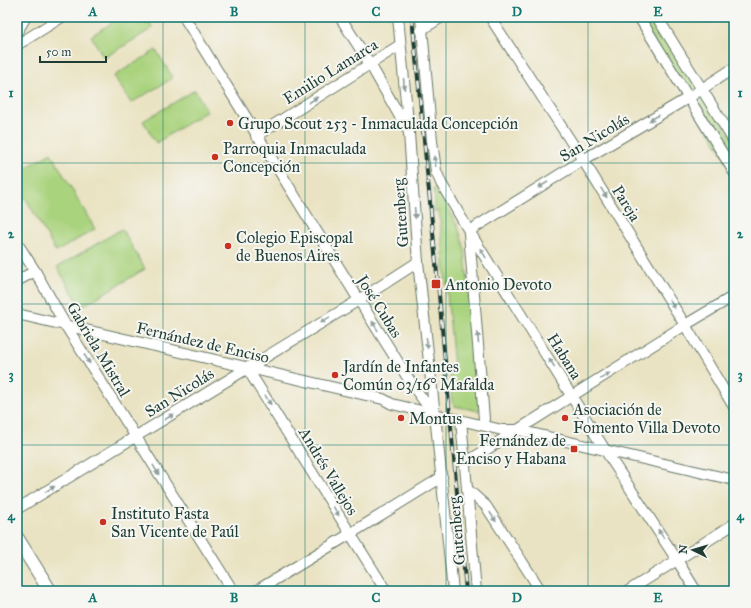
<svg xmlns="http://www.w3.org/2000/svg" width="751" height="608" viewBox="0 0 751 608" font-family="'IM FELL Great Primer',serif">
  <rect width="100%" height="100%" fill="#f6f6f2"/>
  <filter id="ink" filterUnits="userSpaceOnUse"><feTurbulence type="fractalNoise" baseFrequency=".025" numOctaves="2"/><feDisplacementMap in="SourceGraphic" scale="8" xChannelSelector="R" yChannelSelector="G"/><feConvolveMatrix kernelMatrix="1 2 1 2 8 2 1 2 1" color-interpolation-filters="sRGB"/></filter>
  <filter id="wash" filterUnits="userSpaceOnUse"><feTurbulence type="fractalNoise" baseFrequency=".012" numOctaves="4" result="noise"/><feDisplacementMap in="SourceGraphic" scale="16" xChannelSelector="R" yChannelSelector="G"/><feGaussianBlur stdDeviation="0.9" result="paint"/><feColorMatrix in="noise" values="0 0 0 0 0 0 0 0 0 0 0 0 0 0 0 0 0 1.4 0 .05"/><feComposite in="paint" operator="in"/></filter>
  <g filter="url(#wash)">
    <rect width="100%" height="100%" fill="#eae3c3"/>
    <g fill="#aad37e" stroke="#648859">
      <path d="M 121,17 L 146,17 L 153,28 L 104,58 L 91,36 Z"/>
      <path d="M 639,17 L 657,17 L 734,141 L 734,172 Z"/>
      <path d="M 156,50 L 173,78 L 131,103 L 114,76 Z"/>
      <path d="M 195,90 L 207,111 L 156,143 L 143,121 Z"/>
      <path d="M 51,153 L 95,229 L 56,252 L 17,183 L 17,173 Z"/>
      <path d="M 438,188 L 458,227 L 465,249 L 479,411 L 454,406 L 452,402 L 449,367 L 454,366 L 439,211 L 434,212 L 435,200 L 433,189 Z"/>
      <path d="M 122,229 L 145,269 L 81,307 L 57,267 Z"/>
    </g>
  </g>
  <g filter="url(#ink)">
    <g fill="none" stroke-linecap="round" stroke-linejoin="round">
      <g stroke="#676" stroke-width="12">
        <g id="minor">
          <path d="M 184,17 L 359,300 L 413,386 L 427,405"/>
          <path d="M 340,17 L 370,64 L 407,129"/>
          <path d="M 398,17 L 409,133 L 418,262 L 434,407"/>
          <path d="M 421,17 L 432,141 L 436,171 L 441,183 L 469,231 L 605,450 L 677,560 L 696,591"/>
          <path d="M 490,17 L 583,160 L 685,325 L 734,407"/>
          <path d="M 639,17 L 734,172"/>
          <path d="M 657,17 L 734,141"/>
          <path d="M 421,30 L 442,17"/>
          <path d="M 17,45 L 62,17"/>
          <path d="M 256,136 L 400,45"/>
          <path d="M 469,231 L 583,160 L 688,98 L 734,68"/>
          <path d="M 469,233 L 484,419"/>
          <path d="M 17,243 L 35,271 L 66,326 L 233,591"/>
          <path d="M 17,281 L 35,271"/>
          <path d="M 17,314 L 383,399 L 392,404 L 502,430 L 518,430 L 734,480"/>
          <path d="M 247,368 L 386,591"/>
          <path d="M 435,414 L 453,591"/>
          <path d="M 461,420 L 476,591"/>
          <path d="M 465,463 L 685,325 L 734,296"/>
          <path d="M 467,489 L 486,506 L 541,591"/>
          <path d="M 17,509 L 359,300 L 418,262"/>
          <path d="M 256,591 L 350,534 L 442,477"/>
          <path d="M 628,591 L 734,524"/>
        </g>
      </g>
      <g stroke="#676" stroke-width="15">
        <g id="major">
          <path d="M 17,29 L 24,17"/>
          <path d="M 17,538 L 50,591"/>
        </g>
      </g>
      <use href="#minor" stroke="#fff" stroke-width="10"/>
      <use href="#major" stroke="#fff" stroke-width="13"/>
      <g stroke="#1f3d34" stroke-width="4">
        <path id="rail" d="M 412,17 L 438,284 L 466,591"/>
      </g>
      <use href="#rail" stroke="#f6f6f2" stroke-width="2.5" stroke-dasharray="8" stroke-linecap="butt"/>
    </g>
    <defs><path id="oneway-solid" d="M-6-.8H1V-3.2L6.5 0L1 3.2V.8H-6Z"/></defs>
    <g fill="#8f9e9a">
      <use href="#oneway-solid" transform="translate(404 84) rotate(85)"/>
      <use href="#oneway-solid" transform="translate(313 100) rotate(-33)"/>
      <use href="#oneway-solid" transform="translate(654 118) rotate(149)"/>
      <use href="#oneway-solid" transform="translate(435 161) rotate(-98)"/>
      <use href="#oneway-solid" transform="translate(543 185) rotate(148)"/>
      <use href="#oneway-solid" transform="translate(604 193) rotate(58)"/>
      <use href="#oneway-solid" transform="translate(415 213) rotate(86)"/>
      <use href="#oneway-solid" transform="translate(483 253) rotate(-122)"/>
      <use href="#oneway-solid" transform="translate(672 304) rotate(58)"/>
      <use href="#oneway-solid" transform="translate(325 320) rotate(149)"/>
      <use href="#oneway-solid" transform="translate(375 326) rotate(-122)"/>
      <use href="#oneway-solid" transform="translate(478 338) rotate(-95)"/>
      <use href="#oneway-solid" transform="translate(427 343) rotate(84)"/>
      <use href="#oneway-solid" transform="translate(87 359) rotate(58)"/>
      <use href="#oneway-solid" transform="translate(552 363) rotate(-122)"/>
      <use href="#oneway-solid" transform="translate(605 376) rotate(-32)"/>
      <use href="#oneway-solid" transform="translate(268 400) rotate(59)"/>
      <use href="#oneway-solid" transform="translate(169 417) rotate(-32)"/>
      <use href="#oneway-solid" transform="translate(156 470) rotate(58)"/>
      <use href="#oneway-solid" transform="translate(50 489) rotate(-31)"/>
      <use href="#oneway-solid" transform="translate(336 511) rotate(59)"/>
      <use href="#oneway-solid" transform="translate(493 517) rotate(57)"/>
      <use href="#oneway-solid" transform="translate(661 534) rotate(-123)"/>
    </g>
  </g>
  <path fill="none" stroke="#0f766e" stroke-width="1" stroke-opacity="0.55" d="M 163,17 L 163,591M 305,17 L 305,591M 446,17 L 446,591M 588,17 L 588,591M 17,163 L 734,163M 17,304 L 734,304M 17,445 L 734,445"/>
  <g fill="#c8321e" stroke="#f6f6f2" stroke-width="1.5">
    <circle cx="230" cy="123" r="4"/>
    <circle cx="215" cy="157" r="4"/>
    <circle cx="228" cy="246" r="4"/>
    <rect x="431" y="279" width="10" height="10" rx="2"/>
    <circle cx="335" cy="375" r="4"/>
    <circle cx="401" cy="418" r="4"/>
    <circle cx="565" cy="418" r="4"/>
    <rect x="570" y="445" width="8" height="8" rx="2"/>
    <circle cx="103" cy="522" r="4"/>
  </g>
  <g text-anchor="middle" stroke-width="4" stroke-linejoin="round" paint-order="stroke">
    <g font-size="16" fill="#1f3d34" stroke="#f6f6f2">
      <text transform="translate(330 71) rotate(-32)" y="6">Emilio Lamarca</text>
      <text transform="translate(594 137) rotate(-31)" y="6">San Nicolás</text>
      <text transform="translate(627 203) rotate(58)" y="6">Pareja</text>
      <text transform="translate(400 213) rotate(-94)" y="6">Gutenberg</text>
      <text transform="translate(380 306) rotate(58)" y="6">José Cubas</text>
      <text transform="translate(203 342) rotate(13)" y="6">Fernández de Enciso</text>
      <text transform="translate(99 349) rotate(59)" y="6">Gabriela Mistral</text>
      <text transform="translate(565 356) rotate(58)" y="6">Habana</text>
      <text transform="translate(179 392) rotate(-32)" y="6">San Nicolás</text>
      <text transform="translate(329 471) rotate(59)" y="6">Andrés Vallejos</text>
      <text transform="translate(456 531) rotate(-95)" y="6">Gutenberg</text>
    </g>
    <g font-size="16" fill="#1f3d34" stroke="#f6f6f2" text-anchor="start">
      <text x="238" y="129">Grupo Scout 253 - Inmaculada Concepción</text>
      <text x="223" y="154">Parroquia Inmaculada<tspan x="223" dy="18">Concepción</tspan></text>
      <text x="236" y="243">Colegio Episcopal<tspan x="236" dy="18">de Buenos Aires</tspan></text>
      <text x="445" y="290">Antonio Devoto</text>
      <text x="343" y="372">Jardín de Infantes<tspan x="343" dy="18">Común 03/16° Mafalda</tspan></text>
      <text x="573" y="415">Asociación de<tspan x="573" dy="18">Fomento Villa Devoto</tspan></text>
      <text x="409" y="424">Montus</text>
      <text x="566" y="446" text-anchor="end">Fernández de<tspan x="566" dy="18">Enciso y Habana</tspan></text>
      <text x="111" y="519">Instituto Fasta<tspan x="111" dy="18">San Vicente de Paúl</tspan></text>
    </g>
  </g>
  <rect width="751" height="608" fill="none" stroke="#f6f6f2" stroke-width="44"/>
  <g transform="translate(693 550) rotate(275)" stroke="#f6f6f2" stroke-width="3" paint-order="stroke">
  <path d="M0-3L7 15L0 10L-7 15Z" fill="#1f3d34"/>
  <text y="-6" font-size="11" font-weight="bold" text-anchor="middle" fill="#1f3d34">N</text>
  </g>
  <path d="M40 56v6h66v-6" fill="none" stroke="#1f3d34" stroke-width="2"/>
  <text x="46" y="56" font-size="12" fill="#1f3d34" stroke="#f6f6f2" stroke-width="3" paint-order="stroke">50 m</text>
  <rect x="22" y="22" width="707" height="564" fill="none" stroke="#0f766e" stroke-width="1.5"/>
  <g font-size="13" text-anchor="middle" font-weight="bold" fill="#0f766e">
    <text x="93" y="16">A</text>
    <text x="234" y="16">B</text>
    <text x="376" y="16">C</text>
    <text x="517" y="16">D</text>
    <text x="658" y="16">E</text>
    <text x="11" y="97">1</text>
    <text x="740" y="97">1</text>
    <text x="11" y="238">2</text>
    <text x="740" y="238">2</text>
    <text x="11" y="379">3</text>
    <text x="740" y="379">3</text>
    <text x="11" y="520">4</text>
    <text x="740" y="520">4</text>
    <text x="93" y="602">A</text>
    <text x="234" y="602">B</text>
    <text x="376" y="602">C</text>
    <text x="517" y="602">D</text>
    <text x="658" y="602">E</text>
  </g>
</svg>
